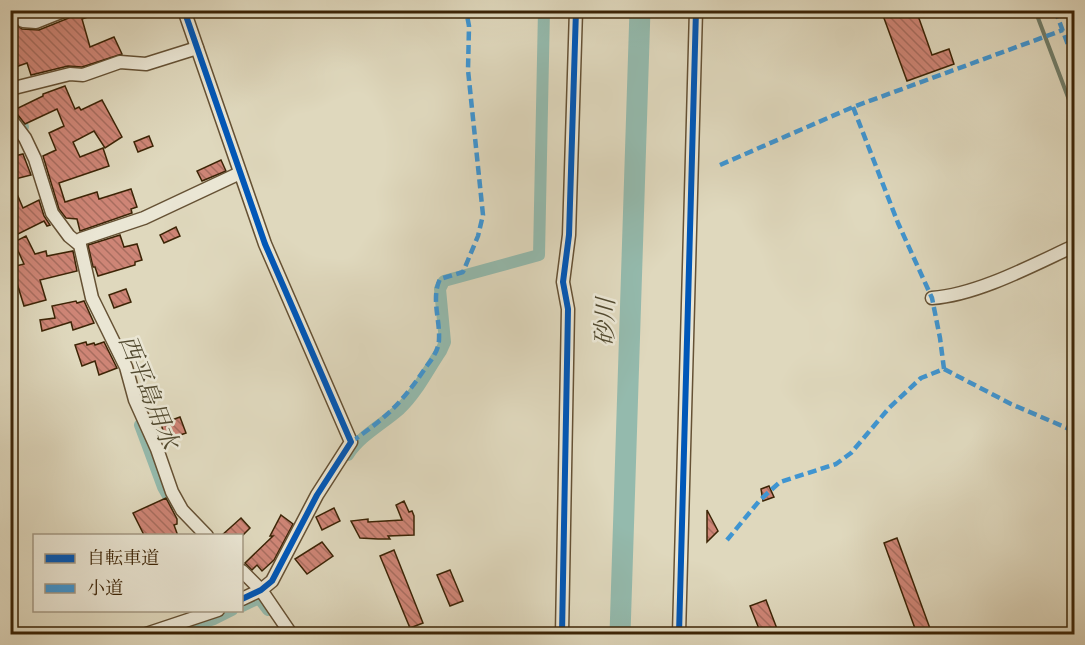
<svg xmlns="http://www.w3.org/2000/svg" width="1085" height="645" viewBox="0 0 1085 645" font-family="Vollkorn,'Noto Serif JP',serif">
  <defs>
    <pattern id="building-back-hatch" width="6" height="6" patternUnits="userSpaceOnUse" patternTransform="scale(1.5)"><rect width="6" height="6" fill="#ce8576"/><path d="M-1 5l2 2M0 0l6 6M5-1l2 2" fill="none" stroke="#a86d5f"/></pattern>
  </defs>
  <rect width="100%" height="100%" fill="#dfd8bd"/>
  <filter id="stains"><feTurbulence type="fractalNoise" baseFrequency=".00333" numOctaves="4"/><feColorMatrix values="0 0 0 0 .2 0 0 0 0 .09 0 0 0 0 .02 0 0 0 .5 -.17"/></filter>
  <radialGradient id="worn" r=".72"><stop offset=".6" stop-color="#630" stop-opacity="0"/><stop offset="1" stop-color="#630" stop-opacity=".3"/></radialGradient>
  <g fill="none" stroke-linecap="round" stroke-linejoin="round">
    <path stroke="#717e6a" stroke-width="4" d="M 1035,10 L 1074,113"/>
    <g stroke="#94baad" stroke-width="12">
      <path d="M 10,106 L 23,127"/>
      <path d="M 140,425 L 163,487 L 172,503"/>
      <path d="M 348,455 C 360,436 383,424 400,409 C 417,393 428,370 441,351 L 445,342 L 440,289 L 444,281 L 539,255 L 544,10"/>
      <path d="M 242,606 L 259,598 L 268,610"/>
      <path d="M 167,634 L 214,619 L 232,610"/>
    </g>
    <path stroke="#94baad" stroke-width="21" d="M 620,634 L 640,10"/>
  </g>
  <g fill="url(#building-back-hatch)" stroke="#3c2406" stroke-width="1.5">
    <path d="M 74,10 L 101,10 L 102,12 L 82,19 L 90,47 L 114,37 L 122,54 L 82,67 L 68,66 L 31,75 L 27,63 L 10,69 L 10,31 L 17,29 L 13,22 L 22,29 L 39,30 L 69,18 Z"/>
    <path d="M 881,10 L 916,10 L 932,55 L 949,49 L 954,64 L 907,81 Z"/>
    <path d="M 65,86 L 75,109 L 79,107 L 81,110 L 102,100 L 122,137 L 105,148 L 94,131 L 73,142 L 80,157 L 103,148 L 109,166 L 59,183 L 65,202 L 97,192 L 99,199 L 131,189 L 137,207 L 131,209 L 132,213 L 80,231 L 77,219 L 66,218 L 59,209 L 43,156 L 56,150 L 49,133 L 64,126 L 57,109 L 25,124 L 14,110 L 43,96 L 43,94 Z"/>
    <path d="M 149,136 L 153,146 L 138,152 L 134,142 Z"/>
    <path d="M 23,154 L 31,175 L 11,180 L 23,208 L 39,200 L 44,216 L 50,225 L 47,226 L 44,221 L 18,234 L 13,222 L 10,223 L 10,157 Z"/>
    <path d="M 221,160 L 226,171 L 202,181 L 197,171 Z"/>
    <path d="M 176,227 L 180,236 L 164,243 L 160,235 Z"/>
    <path d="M 120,235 L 124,247 L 137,244 L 142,260 L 135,262 L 135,265 L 98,276 L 95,267 L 93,267 L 88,245 Z"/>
    <path d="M 26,236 L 35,254 L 46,251 L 47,256 L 73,251 L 77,271 L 40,280 L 46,300 L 24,306 L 12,267 L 24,264 L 14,242 Z"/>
    <path d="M 126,289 L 131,302 L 114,308 L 109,295 Z"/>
    <path d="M 76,301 L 77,303 L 84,301 L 94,323 L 73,330 L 71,322 L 42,331 L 40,320 L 55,318 L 52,306 Z"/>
    <path d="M 86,342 L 87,345 L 94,343 L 95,345 L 104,342 L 117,368 L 99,375 L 95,361 L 82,366 L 75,345 Z"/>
    <path d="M 180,417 L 186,433 L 166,440 L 161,424 Z"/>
    <path d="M 769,486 L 774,497 L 763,501 L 761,489 Z"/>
    <path d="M 166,498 L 177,519 L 177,524 L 174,525 L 178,536 L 144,535 L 133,513 Z"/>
    <path d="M 404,501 L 409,512 L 412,511 L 414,516 L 414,535 L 388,536 L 390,539 L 378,539 L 360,538 L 351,521 L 368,519 L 368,522 L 402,520 L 396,505 Z"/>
    <path d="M 334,508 L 340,521 L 322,530 L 316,517 Z"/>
    <path d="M 707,510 L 718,531 L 707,542 Z"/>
    <path d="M 281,515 L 293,524 L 274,560 L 262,571 L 257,565 L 252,570 L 245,563 L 273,536 L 270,536 Z"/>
    <path d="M 241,518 L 250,528 L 242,536 L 221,536 Z"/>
    <path d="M 897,538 L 932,634 L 917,634 L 884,543 Z"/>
    <path d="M 322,542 L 333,556 L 307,574 L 295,559 Z"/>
    <path d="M 394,550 L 423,623 L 410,628 L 380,556 Z"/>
    <path d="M 450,570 L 463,601 L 450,606 L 437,575 Z"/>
    <path d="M 766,600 L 779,634 L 761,634 L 750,606 Z"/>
  </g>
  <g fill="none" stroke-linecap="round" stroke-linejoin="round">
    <g stroke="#655134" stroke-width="15">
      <g id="minor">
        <path d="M 184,10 L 265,244 L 351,442 L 317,495 L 272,581 L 261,590 L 242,599"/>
        <path d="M 10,14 L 18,11 L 23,21 L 36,22 L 66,10"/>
        <path d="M 10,89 L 70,74 L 83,75 L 120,62 L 146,64 L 197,48"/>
        <path d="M 10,118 L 25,138 L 35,159 L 52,213 L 69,236 L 80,245 L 92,298 L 126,367 L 135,400 L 157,449 L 172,492 L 182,510 L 207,536"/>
        <path d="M 78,243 L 81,239 L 144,218 L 240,173"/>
        <path d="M 932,298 C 977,295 1033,265 1074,246"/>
        <path d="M 242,571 L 261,590 L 291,634"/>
        <path d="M 146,634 L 218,610"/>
        <path d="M 562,634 L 568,309 L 563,282 L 569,235 L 576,10"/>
        <path d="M 679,634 L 696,10"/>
      </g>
    </g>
    <use href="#minor" stroke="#eae6d4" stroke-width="12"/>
    <g stroke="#3f95d1" stroke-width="4.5" stroke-dasharray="9 4.5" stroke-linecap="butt">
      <path d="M 1055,10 L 1074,61"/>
      <path d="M 853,107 L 898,223 L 932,298 L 940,338 L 944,369"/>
      <path d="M 720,165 L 853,107 L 1063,30"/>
      <path d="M 351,442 C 386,418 402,403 426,367 C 432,359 439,350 439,339 C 440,319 431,298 440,279 L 463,272 L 478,236 L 483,215 L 468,70 L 469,26 L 466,10"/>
      <path d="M 727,540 L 760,500 L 780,482 L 836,464 L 851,453 L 889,408 L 921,378 L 944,369 L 1011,404 L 1074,431"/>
    </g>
    <g stroke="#eae6d4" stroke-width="10">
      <g id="cycleway">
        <path d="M 184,10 L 265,244 L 351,442 L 317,495 L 272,581 L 261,590 L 242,599"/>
        <path d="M 562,634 L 568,309 L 563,282 L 569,235 L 576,10"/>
        <path d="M 679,634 L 696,10"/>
      </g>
    </g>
    <use href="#cycleway" stroke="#0057b8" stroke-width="6"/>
  </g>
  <g text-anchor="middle" stroke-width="5" stroke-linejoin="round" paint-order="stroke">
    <g font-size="24" font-style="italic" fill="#524a30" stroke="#eae6d4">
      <text transform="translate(605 322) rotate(-88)" y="8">砂川</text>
      <text transform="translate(149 392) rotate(68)" y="8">西平島用水</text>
    </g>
  </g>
  <rect width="1085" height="645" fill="none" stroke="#dfd8bd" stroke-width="36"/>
  <rect x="12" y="12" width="1061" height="621" fill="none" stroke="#3c2406" stroke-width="3"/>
  <rect x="18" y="18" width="1049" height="609" fill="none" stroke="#3c2406" stroke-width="1.5"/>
  <rect x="33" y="534" width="210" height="78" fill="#eae6d4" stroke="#a49882" stroke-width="1.5"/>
  <rect x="45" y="554" width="30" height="9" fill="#0057b8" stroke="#a49882" stroke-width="1.5"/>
  <text x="87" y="564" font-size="18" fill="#3c2406">自転車道</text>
  <rect x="45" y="584" width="30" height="9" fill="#3f95d1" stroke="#a49882" stroke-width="1.5"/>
  <text x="87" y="594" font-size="18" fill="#3c2406">小道</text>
  <rect width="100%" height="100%" filter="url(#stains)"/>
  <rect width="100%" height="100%" fill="url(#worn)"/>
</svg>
